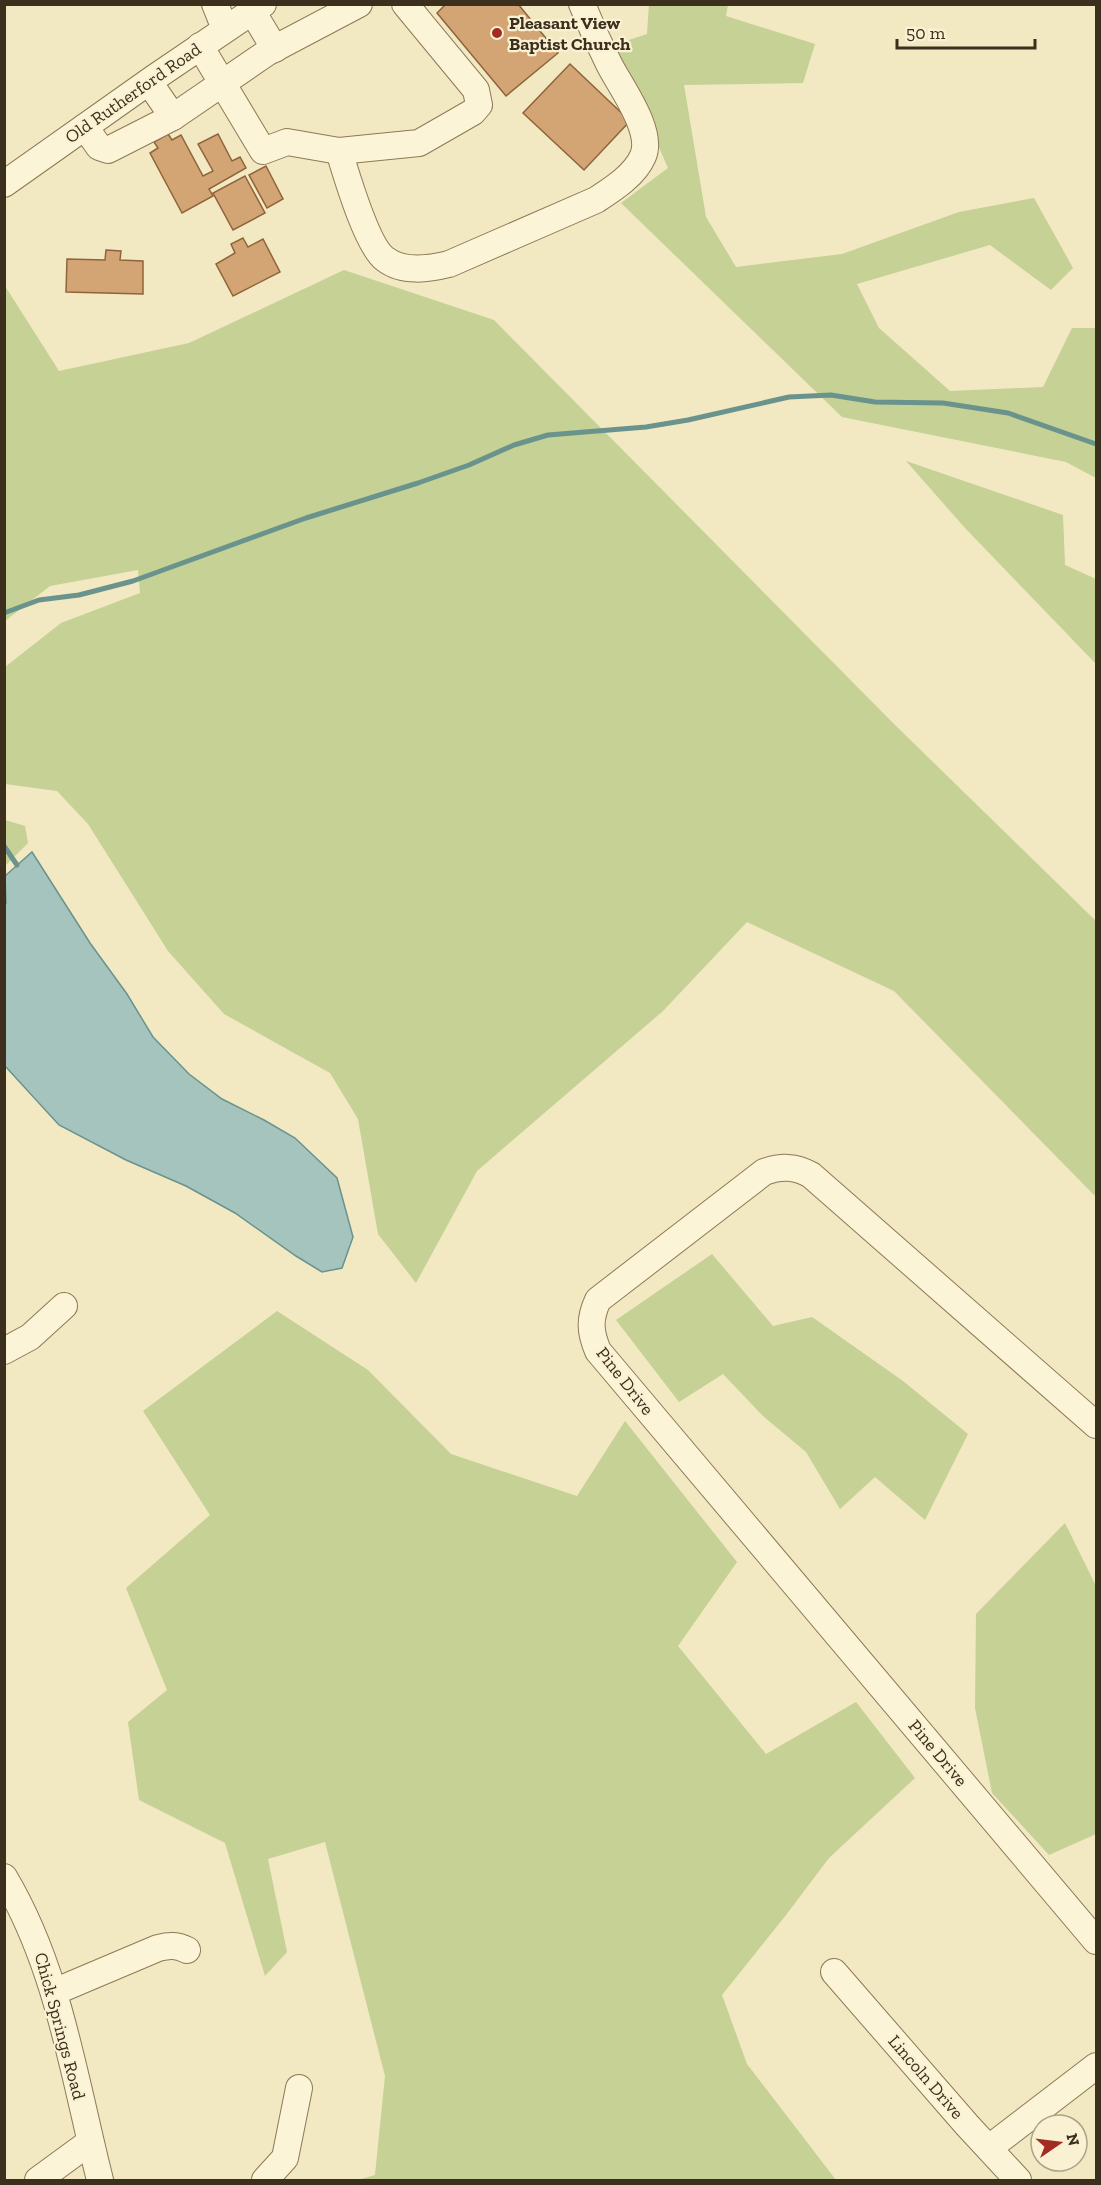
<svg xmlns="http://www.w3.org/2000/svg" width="1101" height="2185" viewBox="0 0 1101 2185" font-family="'Zilla Slab',serif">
  <rect width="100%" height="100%" fill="#f2e8c2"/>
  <g fill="#c5d195">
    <path d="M 649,4 L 728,5 L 726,16 L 815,44 L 803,83 L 684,85 L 706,217 L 736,267 L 842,254 L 959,212 L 1034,198 L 1073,268 L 1051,290 L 990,245 L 857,284 L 879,328 L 950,391 L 1043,387 L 1072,328 L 1096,328 L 1096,478 L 1066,462 L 842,417 L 621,203 L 668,168 L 614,45 L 647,34 Z"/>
    <path d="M 344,270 L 494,320 L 895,725 L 1096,921 L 1096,1197 L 894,991 L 747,922 L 663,1011 L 477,1171 L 416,1283 L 378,1234 L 358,1119 L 330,1073 L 224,1014 L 168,951 L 88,824 L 57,791 L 5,784 L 5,667 L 61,623 L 140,593 L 138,570 L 50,586 L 5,621 L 5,286 L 59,371 L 189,343 Z"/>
    <path d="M 906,461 L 1063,515 L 1065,565 L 1096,579 L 1096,664 L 965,528 Z"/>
    <path d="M 5,820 L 25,826 L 28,843 L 5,866 Z"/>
    <path d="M 712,1254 L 773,1326 L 812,1317 L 903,1381 L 968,1434 L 925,1520 L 875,1477 L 840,1509 L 806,1452 L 763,1416 L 723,1374 L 679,1402 L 616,1320 Z"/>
    <path d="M 277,1311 L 368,1370 L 451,1454 L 577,1496 L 625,1421 L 737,1562 L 678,1646 L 766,1754 L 856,1702 L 915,1778 L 829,1858 L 786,1915 L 722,1995 L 747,2064 L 836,2180 L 358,2180 L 375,2175 L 385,2076 L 325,1842 L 268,1859 L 287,1952 L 265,1976 L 225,1843 L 139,1800 L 128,1722 L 167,1690 L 126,1588 L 210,1515 L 143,1411 Z"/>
    <path d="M 1065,1523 L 1096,1586 L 1096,1834 L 1049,1855 L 992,1793 L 975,1708 L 976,1614 Z"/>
  </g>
  <path fill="#a5c4be" stroke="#6a938d" stroke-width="1.5" d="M 32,852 L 90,943 L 127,994 L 153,1037 L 189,1074 L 222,1099 L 264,1120 L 295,1138 L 337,1178 L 353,1237 L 342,1268 L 322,1272 L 296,1256 L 235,1213 L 186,1186 L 126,1160 L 59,1125 L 5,1066 L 4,908 L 6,903 L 5,876 Z"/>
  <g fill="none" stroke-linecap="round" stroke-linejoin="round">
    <g stroke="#6a938d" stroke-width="5">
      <path d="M 4,613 L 39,600 L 79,595 L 133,581 L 306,518 L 418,483 L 469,465 L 514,445 L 548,435 L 646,427 L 688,420 L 789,397 L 831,395 L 875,402 L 943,403 L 1008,413 L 1096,444"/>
      <path d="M 4,846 L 17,865"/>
    </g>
  </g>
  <g fill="#d3a574" stroke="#8f643b" stroke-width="1.5">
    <path d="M 446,4 L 518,4 L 558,53 L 506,96 L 437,13 Z"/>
    <path d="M 570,64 L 630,121 L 584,170 L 523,113 Z"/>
    <path d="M 168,134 L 172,140 L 181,135 L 203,176 L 213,171 L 198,144 L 218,134 L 232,161 L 240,157 L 246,168 L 209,189 L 213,196 L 182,213 L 150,153 L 158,148 L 154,142 Z"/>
    <path d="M 266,166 L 283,199 L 267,208 L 249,175 Z"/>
    <path d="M 245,176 L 265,213 L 233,230 L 213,193 Z"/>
    <path d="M 243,238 L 248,247 L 263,239 L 280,272 L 233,296 L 216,264 L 235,253 L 231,244 Z"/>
    <path d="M 106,250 L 121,251 L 120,260 L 143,261 L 143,294 L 66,292 L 67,259 L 105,260 Z"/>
  </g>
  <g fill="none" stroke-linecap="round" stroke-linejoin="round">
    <g stroke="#8e7957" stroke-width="28">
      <g id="minor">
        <path d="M 215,4 L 225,29"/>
        <path d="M 252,11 L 275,49"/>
        <path d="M 200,46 L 263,151 L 287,142 L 339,151 L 419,143 L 473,112 L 479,105 L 476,90 L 405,4"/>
        <path d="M 149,82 L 173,117 L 268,52 L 359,4"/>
        <path d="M 85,127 L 99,147 L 108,150 L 173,117"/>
        <path d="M 339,151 C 346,174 367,246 385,259 C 403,273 429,269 449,264 L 596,200 C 613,189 635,175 643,156 C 654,131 620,86 609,64 C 599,44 590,24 582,4"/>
        <path d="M 4,184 L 154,78 L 263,4"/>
        <path d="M 4,1351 L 30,1337 L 64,1306"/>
        <path d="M 1096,1425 L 811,1175 C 795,1166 781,1166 764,1172 L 598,1300 C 589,1319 590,1332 598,1351 L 1096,1941"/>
        <path d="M 4,1877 C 59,1969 74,2078 100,2180"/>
        <path d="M 834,1972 L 967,2125 L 1018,2180"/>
        <path d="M 54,1992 L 158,1948 C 170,1945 177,1945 187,1950"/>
        <path d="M 989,2148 L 1096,2066"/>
        <path d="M 38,2180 L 90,2142"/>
        <path d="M 265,2180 L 285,2158 L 299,2088"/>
      </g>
    </g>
    <use href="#minor" stroke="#fcf4d6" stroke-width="26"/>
  </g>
  <circle fill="#a22c22" stroke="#f9f1d2" stroke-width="2" cx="497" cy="33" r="6"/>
  <g text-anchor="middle" stroke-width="4.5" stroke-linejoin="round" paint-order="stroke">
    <g font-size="18" font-weight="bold" fill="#3c2f1d" stroke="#f9f1d2" text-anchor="start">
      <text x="509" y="29">Pleasant View<tspan x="509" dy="21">Baptist Church</tspan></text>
    </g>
    <g font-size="18" fill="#3c2f1d" stroke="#f9f1d2">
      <text transform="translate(133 93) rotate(-35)" y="6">Old Rutherford Road</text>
      <text transform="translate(625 1381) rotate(52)" y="6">Pine Drive</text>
      <text transform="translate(938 1753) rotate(50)" y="6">Pine Drive</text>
      <text transform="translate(60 2026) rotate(75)" y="6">Chick Springs Road</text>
      <text transform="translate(926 2077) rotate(49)" y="6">Lincoln Drive</text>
    </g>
  </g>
  <rect width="1101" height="2185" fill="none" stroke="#3c2f1d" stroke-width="12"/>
  <g transform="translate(1059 2143) rotate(76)"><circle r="28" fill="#f9f1d2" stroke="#ada38a" stroke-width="1.5"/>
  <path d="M0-4.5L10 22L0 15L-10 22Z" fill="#a22c22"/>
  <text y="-9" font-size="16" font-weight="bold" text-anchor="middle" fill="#3c2f1d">N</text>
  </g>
  <path d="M897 39v9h138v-9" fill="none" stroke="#3c2f1d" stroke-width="3"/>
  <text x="906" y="39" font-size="18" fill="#3c2f1d" stroke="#f9f1d2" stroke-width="4.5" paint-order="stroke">50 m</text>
</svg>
